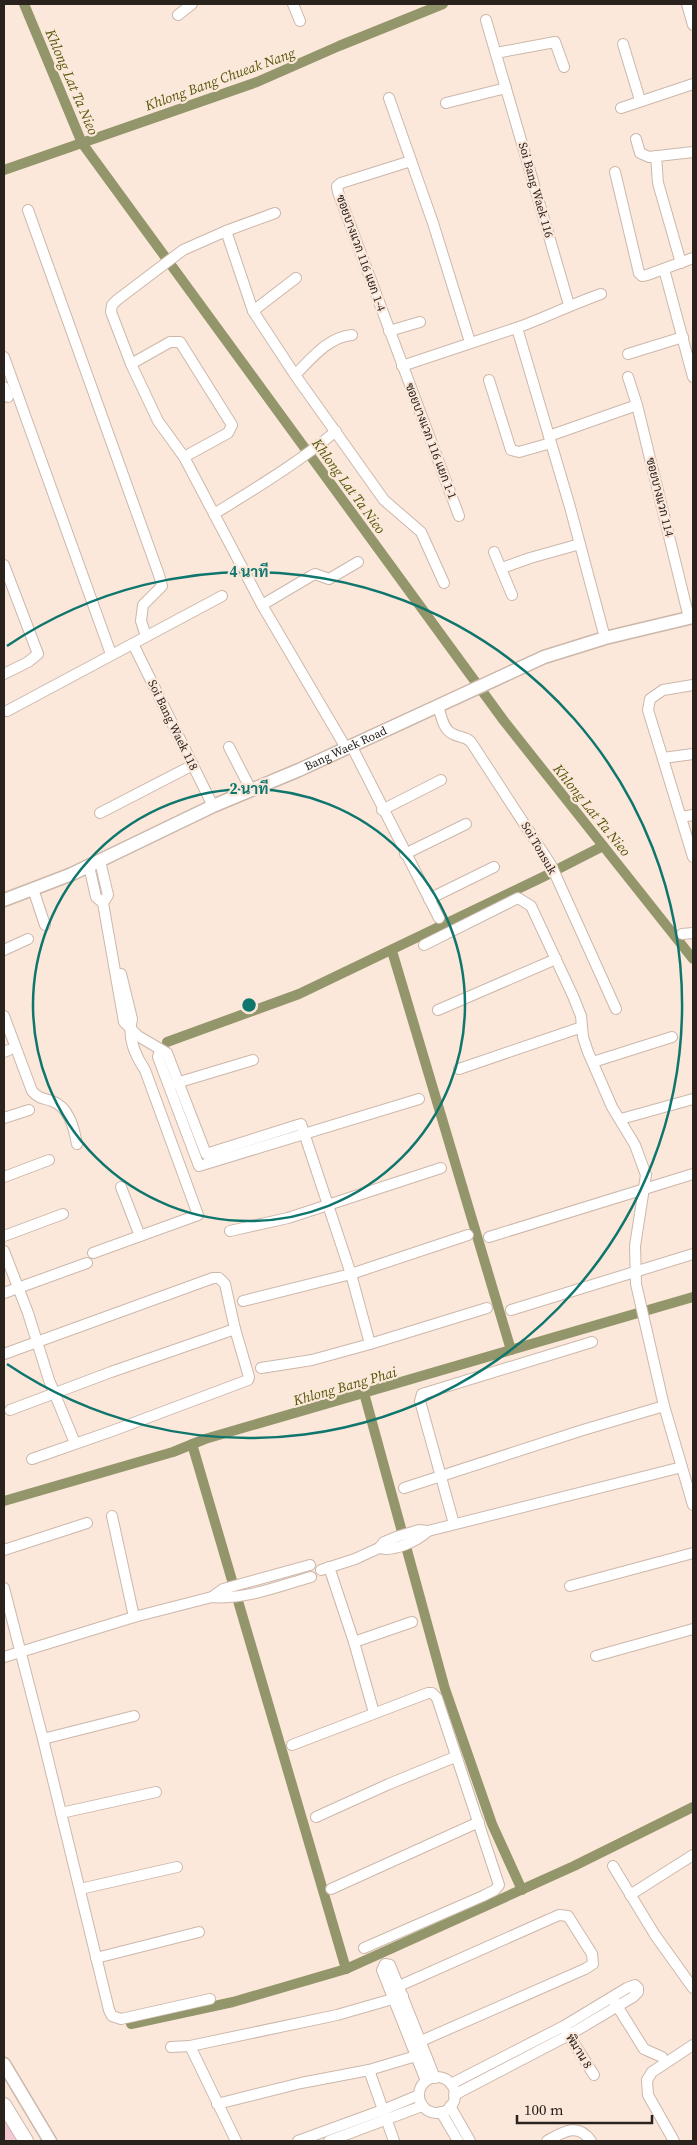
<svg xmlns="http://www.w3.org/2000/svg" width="697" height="2145" viewBox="0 0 697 2145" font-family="'Source Serif 4',Sarabun,serif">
  <rect width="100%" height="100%" fill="#fce8da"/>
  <path fill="#f4c9d5" d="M 4,2117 L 19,2141 L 5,2141 Z"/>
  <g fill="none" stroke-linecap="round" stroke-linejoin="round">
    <g stroke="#93966a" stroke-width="10">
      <path d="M 24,4 L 82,143 L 504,721 L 693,959"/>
      <path d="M 4,170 L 257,82 L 339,46 L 443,4"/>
      <path d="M 560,868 L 603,846"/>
      <path d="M 392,951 L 511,1350"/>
      <path d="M 167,1042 L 299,994 L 547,875"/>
      <path d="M 364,1393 L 445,1689 L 492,1824 L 522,1890"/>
      <path d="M 192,1444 L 346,1969"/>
      <path d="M 4,1501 L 173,1452 L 205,1439 L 693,1297"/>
      <path d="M 131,2024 L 233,2002 L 346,1969 L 574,1866 L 693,1807"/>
    </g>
    <g stroke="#ccb8ab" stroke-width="12">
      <g id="minor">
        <path d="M 293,4 L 300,21"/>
        <path d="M 687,4 L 693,25"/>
        <path d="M 178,15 L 192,4"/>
        <path d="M 486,20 L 569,305"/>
        <path d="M 623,44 L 640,100"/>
        <path d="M 496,53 L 555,42 L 564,67"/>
        <path d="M 389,98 L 433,223 L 470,342"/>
        <path d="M 446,103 L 506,88"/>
        <path d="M 621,108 L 693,84"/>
        <path d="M 636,139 L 640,153 L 649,157 L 693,152"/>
        <path d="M 656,156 L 658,183 L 681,263"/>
        <path d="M 411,161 L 341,183 L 337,186 L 338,192 L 459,516"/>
        <path d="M 615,172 L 639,273 L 642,276 L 647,275 L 693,258"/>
        <path d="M 28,210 L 159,575 L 162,586 L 143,605 L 141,621 L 146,636"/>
        <path d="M 275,213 L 226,231 L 183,250 L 117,300 L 112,305 L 111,312 L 131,364 L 158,421 L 184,457 L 262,605 L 346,748"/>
        <path d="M 226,231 L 253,311 L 295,375 L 384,500 L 421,532 L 444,583"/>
        <path d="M 664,269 L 693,377"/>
        <path d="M 253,311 L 296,278"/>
        <path d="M 517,328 L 570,507 L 605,638"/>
        <path d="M 389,331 L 420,322"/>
        <path d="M 628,354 L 683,337"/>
        <path d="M 4,357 L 111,654"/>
        <path d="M 131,364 L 170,342 L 180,342 L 232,425 L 228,433 L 184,457"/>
        <path d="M 402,366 C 440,353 478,341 516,328 C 545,318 572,304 601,294"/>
        <path d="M 295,375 C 311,359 328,337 352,335"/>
        <path d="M 628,377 L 637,405 L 689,618"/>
        <path d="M 489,380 L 511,450 L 519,452 L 551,443"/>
        <path d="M 4,387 L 8,397"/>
        <path d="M 549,436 L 637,405"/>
        <path d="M 214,514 C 256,488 298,463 336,431"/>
        <path d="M 494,552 L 512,595"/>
        <path d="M 4,565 L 38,654 L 28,662 L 4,674"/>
        <path d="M 502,568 L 530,558 L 580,544"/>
        <path d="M 262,605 L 311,576 L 315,574 L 329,579 L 358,562"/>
        <path d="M 133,644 L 213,806"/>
        <path d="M 693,685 L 663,690 L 650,699 L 648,710 L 693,857"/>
        <path d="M 438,706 C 441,715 443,730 453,734 C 460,738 465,736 471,742 L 551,865 L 616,1009"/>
        <path d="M 7,711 L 222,596"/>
        <path d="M 351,745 L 439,918"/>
        <path d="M 229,747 L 251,790"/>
        <path d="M 663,758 L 693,754"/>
        <path d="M 382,810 L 441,780"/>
        <path d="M 100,813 L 193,765"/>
        <path d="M 681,817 L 693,815"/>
        <path d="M 405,854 L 466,824"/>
        <path d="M 100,861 L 108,895 L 103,903"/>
        <path d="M 89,866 L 96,897 L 103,903 L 124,1022 L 138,1036 L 167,1053 L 206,1154 L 301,1124 L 351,1274 L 370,1344"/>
        <path d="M 33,889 L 45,925"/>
        <path d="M 429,899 L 494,867"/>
        <path d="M 682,934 L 693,933"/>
        <path d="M 424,945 L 518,898 L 531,906 L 573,996 L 581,1016 L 583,1037 L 588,1052 L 612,1107 L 635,1145 L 646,1175 L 635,1246 L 636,1284 L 664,1406 L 693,1505"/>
        <path d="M 4,950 L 28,939"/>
        <path d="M 438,1010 L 556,959"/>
        <path d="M 4,1016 L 32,1091 C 39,1099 43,1098 52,1101 C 69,1107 74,1128 77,1144"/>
        <path d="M 160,1050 L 158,1057 L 199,1166 L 419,1099"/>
        <path d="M 4,1052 L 9,1050"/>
        <path d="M 593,1062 L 672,1037"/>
        <path d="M 459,1069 L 582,1027"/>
        <path d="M 173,1084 L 253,1060"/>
        <path d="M 4,1118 L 29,1110"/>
        <path d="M 621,1119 L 693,1099"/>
        <path d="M 4,1177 L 49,1160"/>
        <path d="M 121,1187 L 140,1236"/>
        <path d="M 230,1231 L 288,1218 L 441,1168"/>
        <path d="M 4,1236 L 63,1214"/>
        <path d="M 489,1237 L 693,1174"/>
        <path d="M 4,1251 L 28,1313 L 49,1380 L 75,1443"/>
        <path d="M 93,1253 L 198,1215 L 145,1070 C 135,1055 127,1038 132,1019 L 121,974"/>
        <path d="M 4,1293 L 87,1263"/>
        <path d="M 243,1301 L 351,1274 L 468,1235"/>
        <path d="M 511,1310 L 693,1254"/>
        <path d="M 4,1354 L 213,1278 L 219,1278 L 225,1284 L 235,1329 L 249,1377 L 248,1380 L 112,1431 L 32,1459"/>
        <path d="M 261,1368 L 312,1360 L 370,1344 L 487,1308"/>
        <path d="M 10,1410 L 111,1372 L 235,1329"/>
        <path d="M 404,1488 L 583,1430 L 664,1406"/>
        <path d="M 112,1516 L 134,1617"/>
        <path d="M 454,1524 L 420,1401 L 422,1394 L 592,1342"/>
        <path d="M 379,1548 C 394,1552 417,1541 428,1531"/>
        <path d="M 4,1550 L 87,1523"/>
        <path d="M 329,1567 L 354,1642 L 374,1713"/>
        <path d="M 321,1570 L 355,1559 L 379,1548 L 384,1542 L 396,1537 L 419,1530 L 428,1531 L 682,1467"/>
        <path d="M 570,1586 L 693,1553"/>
        <path d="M 4,1588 L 43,1739 L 109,2010 L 112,2016 L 121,2019 L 210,1999"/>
        <path d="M 212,1597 L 223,1589 L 310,1565"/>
        <path d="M 354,1642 L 412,1622"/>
        <path d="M 596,1656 L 693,1629"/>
        <path d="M 4,1657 L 134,1617 L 212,1597 C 245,1600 279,1586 311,1577"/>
        <path d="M 43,1739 L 134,1716"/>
        <path d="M 292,1745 L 428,1693 L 432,1693 L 437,1698 L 499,1885 L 495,1890 L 483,1896 L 364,1948"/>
        <path d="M 61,1813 L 156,1792"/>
        <path d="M 316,1817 L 389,1784 L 455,1757"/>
        <path d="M 613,1866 L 655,1935 L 693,1988"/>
        <path d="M 80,1889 L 177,1867"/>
        <path d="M 331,1889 L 479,1822"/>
        <path d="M 630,1895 L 693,1855"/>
        <path d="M 96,1958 L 199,1932"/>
        <path d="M 390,1990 L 559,1915 L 568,1916 L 592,1954 L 593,1964 L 585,1969 L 412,2045"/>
        <path d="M 614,2001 L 644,2049 L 662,2057"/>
        <path d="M 565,2029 L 594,2075"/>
        <path d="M 171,2047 L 190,2046"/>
        <path d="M 369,2070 L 416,2056"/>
        <circle cx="437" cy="2095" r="18"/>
        <path d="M 426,2081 L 382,1970 L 385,1964 L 390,1965 L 435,2078"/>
        <path d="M 451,2084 L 564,2026 L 627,1988 L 635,1985 L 638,1988 L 638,1992 L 633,1997 L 569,2035 L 454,2095"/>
        <path d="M 217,2104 L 301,2083 L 369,2070 L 394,2141"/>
        <path d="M 450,2106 L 470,2141"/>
        <path d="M 441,2112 L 458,2141"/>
        <path d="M 236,2141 L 190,2046 L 337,2015 L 403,1996"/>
        <path d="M 298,2141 L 383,2110 L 419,2095"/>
        <path d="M 329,2141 L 422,2106"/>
        <path d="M 547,2141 C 563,2132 578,2122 591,2141"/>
        <path d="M 674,2141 L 648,2095 L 647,2080 L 652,2072 L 693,2045"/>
      </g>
    </g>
    <g stroke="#ccb8ab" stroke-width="15">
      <g id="major">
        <path id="s1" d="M 4,900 L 72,874 L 213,806 L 299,770 L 544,657 L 605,638 L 693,617"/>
        <path d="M 4,2064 L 50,2141"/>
      </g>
    </g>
    <g stroke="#ccb8ab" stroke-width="16">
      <path id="highway" d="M 4,2105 L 26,2141"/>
    </g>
    <use href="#minor" stroke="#fff" stroke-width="10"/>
    <use href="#major" stroke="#fff" stroke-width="12"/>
    <use href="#highway" stroke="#fff" stroke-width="14"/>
  </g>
  <g fill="none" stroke="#0f766e" stroke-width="2.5">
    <circle cx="249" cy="1005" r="216"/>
    <path d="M7 646A433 433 0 1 1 7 1364"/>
  </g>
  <g text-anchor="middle" stroke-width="4.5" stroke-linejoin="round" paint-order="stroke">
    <g font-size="12" fill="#29221d" stroke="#fce8da">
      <text transform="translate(536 190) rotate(74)" y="4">Soi Bang Waek 116</text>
      <text transform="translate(361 253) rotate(70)" y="4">ซอยบางแวก 116 แยก 1-4</text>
      <text transform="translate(431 441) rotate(69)" y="4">ซอยบางแวก 116 แยก 1-1</text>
      <text transform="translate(660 497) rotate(76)" y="4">ซอยบางแวก 114</text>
      <text transform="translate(173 725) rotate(64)" y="4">Soi Bang Waek 118</text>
      <text dy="4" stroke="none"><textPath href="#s1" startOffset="374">Bang Waek Road</textPath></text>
      <text transform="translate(539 848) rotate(60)" y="4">Soi Tonsuk</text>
      <text transform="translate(579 2051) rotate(58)" y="4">พิมาน 8</text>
    </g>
    <g font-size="14" font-style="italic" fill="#55580b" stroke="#fce8da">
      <text transform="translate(220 79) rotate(-20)" y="5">Khlong Bang Chueak Nang</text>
      <text transform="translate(72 82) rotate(67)" y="5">Khlong Lat Ta Nieo</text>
      <text transform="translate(349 486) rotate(54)" y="5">Khlong Lat Ta Nieo</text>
      <text transform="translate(592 810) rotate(51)" y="5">Khlong Lat Ta Nieo</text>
      <text transform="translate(345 1386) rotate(-16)" y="5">Khlong Bang Phai</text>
    </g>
  </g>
  <circle cx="249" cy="1005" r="8" fill="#0f766e" stroke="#fce8da" stroke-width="2.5"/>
  <g font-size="15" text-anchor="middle" font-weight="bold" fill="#0f766e" stroke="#fce8da" stroke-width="4.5" stroke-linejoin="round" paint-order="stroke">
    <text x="249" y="577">4 นาที</text>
    <text x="249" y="794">2 นาที</text>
  </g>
  <rect width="697" height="2145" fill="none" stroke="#29221d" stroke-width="10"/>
  <path d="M517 2115v8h135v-8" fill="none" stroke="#29221d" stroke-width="2.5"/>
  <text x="524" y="2115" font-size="15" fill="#29221d" stroke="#fce8da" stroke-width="4" paint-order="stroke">100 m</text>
</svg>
